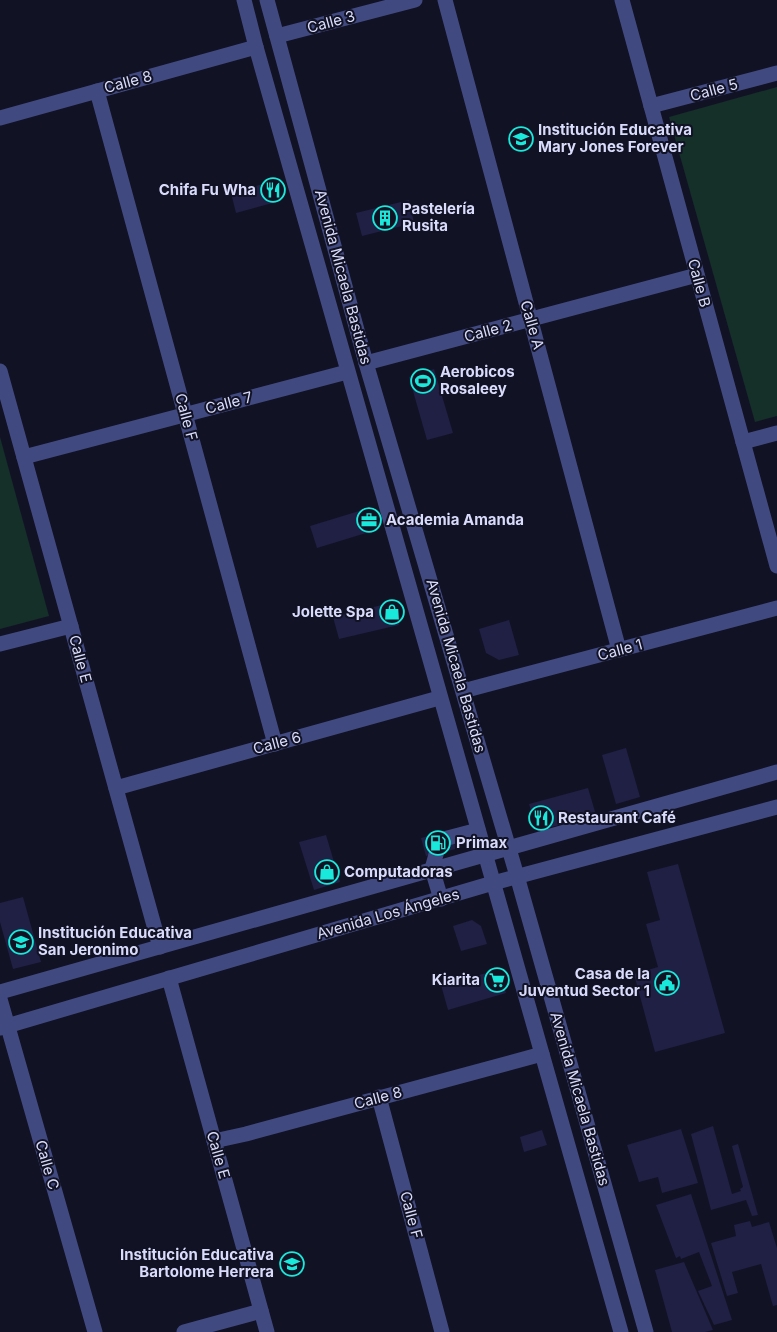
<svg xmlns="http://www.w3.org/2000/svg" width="777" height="1332" viewBox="0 0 777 1332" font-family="Inter,sans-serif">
  <rect width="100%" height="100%" fill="#121225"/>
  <g fill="#152f29">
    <path d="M 777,87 L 777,416 L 755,422 L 669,117 Z"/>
    <path d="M 0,437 L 49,616 L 0,629 Z"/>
  </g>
  <g fill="#201f44">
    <path d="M 274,181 L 280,201 L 236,213 L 231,193 Z"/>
    <path d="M 409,200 L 414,223 L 362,236 L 356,213 Z"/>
    <path d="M 434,369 L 453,433 L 427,440 L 409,377 Z"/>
    <path d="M 369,508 L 376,530 L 317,548 L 310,526 Z"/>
    <path d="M 394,602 L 399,625 L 339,639 L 333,617 Z"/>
    <path d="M 509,620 L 519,655 L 499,660 L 486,653 L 479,629 Z"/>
    <path d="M 626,748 L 640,797 L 616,804 L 602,755 Z"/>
    <path d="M 588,788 L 596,815 L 537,831 L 529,804 Z"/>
    <path d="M 451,830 L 456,849 L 426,856 L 421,838 Z"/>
    <path d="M 326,835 L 340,882 L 314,890 L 299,842 Z"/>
    <path d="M 678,864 L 725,1033 L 655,1052 L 634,974 L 658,967 L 646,924 L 660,920 L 647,872 Z"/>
    <path d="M 23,897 L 41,962 L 13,969 L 0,922 L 0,903 Z"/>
    <path d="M 472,920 L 481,926 L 487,944 L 461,951 L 453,926 Z"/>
    <path d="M 498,970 L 506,993 L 448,1010 L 441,985 Z"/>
    <path d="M 713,1126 L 732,1194 L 741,1191 L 740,1189 L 743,1187 L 732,1146 L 738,1144 L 758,1215 L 752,1216 L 746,1200 L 711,1210 L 691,1134 Z"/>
    <path d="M 681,1129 L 698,1183 L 662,1193 L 658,1177 L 639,1182 L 627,1145 Z"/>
    <path d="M 542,1130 L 547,1145 L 524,1152 L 520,1137 Z"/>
    <path d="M 691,1194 L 732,1320 L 714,1325 L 698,1291 L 712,1286 L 699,1252 L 681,1259 L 680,1256 L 676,1258 L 656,1205 Z"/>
    <path d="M 750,1221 L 752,1227 L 769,1222 L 777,1248 L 777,1305 L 773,1306 L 761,1264 L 732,1272 L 738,1293 L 727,1296 L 711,1243 L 736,1236 L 734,1225 Z"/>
    <path d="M 684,1262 L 713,1330 L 705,1332 L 672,1332 L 655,1270 Z"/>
  </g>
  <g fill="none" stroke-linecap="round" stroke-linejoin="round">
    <g stroke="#414a80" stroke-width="15">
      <path d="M 244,0 L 256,47 C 376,476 499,904 621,1332"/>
      <path d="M 267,0 L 366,363 L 517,876 L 646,1332"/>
      <path d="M 445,0 L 619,650"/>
      <path d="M 622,0 L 777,566"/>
      <path d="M 277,36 L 415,0"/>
      <path d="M 97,91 L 275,744"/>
      <path d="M 651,106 L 777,73"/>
      <path d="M 0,118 L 256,47"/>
      <path d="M 366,363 L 697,275"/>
      <path d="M 0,371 L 160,947"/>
      <path d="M 743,442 L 777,433"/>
      <path d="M 24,457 L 347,372"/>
      <path d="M 0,644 L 71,626"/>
      <path d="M 463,691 L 777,608"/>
      <path d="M 116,788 L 439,698"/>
      <path d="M 441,899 L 432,869 L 440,840 L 478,830"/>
      <path d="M 169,978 L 267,1332"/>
      <path d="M 0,992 L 777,772"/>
      <path d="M 0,999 L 95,1332"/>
      <path d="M 0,1028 L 493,883 L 777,807"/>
      <path d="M 379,1097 L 442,1332"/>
      <path d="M 214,1141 L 246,1134 L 542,1054"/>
      <path d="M 184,1332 L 261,1311"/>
    </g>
  </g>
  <defs>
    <g id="school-ring" transform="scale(1.25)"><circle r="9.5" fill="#121225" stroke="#18e9da" stroke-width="1.5"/><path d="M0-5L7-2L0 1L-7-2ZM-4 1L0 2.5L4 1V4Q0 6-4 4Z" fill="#18e9da"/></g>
    <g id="restaurant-ring" transform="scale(1.25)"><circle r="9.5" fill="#121225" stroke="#18e9da" stroke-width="1.5"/><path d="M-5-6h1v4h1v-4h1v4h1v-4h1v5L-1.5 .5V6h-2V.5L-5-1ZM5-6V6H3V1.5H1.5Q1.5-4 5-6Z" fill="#18e9da"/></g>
    <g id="building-ring" transform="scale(1.25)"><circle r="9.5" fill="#121225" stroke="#18e9da" stroke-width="1.5"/><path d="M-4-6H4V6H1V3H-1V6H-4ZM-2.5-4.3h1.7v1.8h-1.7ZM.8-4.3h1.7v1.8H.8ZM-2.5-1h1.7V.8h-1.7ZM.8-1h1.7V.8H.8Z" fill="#18e9da"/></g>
    <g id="stadium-ring" transform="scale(1.25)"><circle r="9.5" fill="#121225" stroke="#18e9da" stroke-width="1.5"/><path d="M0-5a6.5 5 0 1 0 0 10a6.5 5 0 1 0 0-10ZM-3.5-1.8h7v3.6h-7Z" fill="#18e9da"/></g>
    <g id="office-ring" transform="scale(1.25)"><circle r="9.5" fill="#121225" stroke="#18e9da" stroke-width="1.5"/><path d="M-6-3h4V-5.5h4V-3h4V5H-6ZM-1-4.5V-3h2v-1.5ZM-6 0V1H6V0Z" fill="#18e9da"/></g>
    <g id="shop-ring" transform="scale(1.25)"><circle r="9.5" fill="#121225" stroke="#18e9da" stroke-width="1.5"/><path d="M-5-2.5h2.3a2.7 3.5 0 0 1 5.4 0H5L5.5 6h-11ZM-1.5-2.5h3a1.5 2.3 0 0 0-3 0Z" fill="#18e9da"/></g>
    <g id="fuel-ring" transform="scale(1.25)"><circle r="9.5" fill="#121225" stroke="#18e9da" stroke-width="1.5"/><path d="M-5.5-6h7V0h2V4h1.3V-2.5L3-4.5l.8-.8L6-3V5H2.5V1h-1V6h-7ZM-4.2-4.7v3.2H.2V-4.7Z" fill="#18e9da"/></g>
    <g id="supermarket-ring" transform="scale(1.25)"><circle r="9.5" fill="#121225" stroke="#18e9da" stroke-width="1.5"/><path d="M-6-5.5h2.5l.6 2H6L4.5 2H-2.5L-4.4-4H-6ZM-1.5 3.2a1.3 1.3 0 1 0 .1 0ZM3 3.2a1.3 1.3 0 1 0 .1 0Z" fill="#18e9da"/></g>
    <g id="civic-ring" transform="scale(1.25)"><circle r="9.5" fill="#121225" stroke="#18e9da" stroke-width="1.5"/><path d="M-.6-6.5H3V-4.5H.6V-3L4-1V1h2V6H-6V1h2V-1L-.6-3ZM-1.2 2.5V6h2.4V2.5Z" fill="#18e9da"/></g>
  </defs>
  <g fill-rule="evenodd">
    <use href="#school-ring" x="521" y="139"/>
    <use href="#restaurant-ring" x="273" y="190"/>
    <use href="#building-ring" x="385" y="218"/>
    <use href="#stadium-ring" x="423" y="381"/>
    <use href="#office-ring" x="369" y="520"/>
    <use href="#shop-ring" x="392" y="612"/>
    <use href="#restaurant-ring" x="541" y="818"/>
    <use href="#fuel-ring" x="438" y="843"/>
    <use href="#shop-ring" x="327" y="872"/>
    <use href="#school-ring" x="21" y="942"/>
    <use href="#supermarket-ring" x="497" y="980"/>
    <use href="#civic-ring" x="667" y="983"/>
    <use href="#school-ring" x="292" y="1264"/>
  </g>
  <g text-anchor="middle" stroke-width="4" stroke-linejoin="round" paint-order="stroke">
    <g font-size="15" fill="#d9dbfb" stroke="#121225">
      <text transform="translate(331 22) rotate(-15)" y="5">Calle 3</text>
      <text transform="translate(128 82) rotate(-15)" y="5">Calle 8</text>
      <text transform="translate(714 90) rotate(-15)" y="5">Calle 5</text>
      <text transform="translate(343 277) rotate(75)" y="5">Avenida Micaela Bastidas</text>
      <text transform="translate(699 283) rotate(75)" y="5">Calle B</text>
      <text transform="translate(532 325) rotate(74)" y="5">Calle A</text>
      <text transform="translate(488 331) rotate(-15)" y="5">Calle 2</text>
      <text transform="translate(229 403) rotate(-15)" y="5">Calle 7</text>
      <text transform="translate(186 417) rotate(75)" y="5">Calle F</text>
      <text transform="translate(620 650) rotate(-15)" y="5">Calle 1</text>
      <text transform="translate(80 659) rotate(75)" y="5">Calle E</text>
      <text transform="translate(456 666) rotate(74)" y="5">Avenida Micaela Bastidas</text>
      <text transform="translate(277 743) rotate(-15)" y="5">Calle 6</text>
      <text transform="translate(388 914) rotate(-16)" y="5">Avenida Los Ángeles</text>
      <text transform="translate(378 1098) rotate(-15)" y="5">Calle 8</text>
      <text transform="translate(580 1099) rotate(74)" y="5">Avenida Micaela Bastidas</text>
      <text transform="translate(218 1155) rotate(74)" y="5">Calle E</text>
      <text transform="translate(47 1165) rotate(74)" y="5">Calle C</text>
      <text transform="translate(411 1215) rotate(75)" y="5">Calle F</text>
    </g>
    <g font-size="15" font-weight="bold" fill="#d9dbfb" stroke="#121225" text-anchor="start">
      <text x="538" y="135">Institución Educativa<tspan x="538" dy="17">Mary Jones Forever</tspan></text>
      <text x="256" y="195" text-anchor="end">Chifa Fu Wha</text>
      <text x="402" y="214">Pastelería<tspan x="402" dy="17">Rusita</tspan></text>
      <text x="440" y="377">Aerobicos<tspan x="440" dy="17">Rosaleey</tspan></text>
      <text x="386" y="525">Academia Amanda</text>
      <text x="374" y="617" text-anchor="end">Jolette Spa</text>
      <text x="558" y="823">Restaurant Café</text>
      <text x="456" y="848">Primax</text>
      <text x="344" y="877">Computadoras</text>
      <text x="38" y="938">Institución Educativa<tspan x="38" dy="17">San Jeronimo</tspan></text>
      <text x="650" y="979" text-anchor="end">Casa de la<tspan x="650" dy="17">Juventud Sector 1</tspan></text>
      <text x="480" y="985" text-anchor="end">Kiarita</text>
      <text x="274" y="1260" text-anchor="end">Institución Educativa<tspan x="274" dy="17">Bartolome Herrera</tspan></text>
    </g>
  </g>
</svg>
